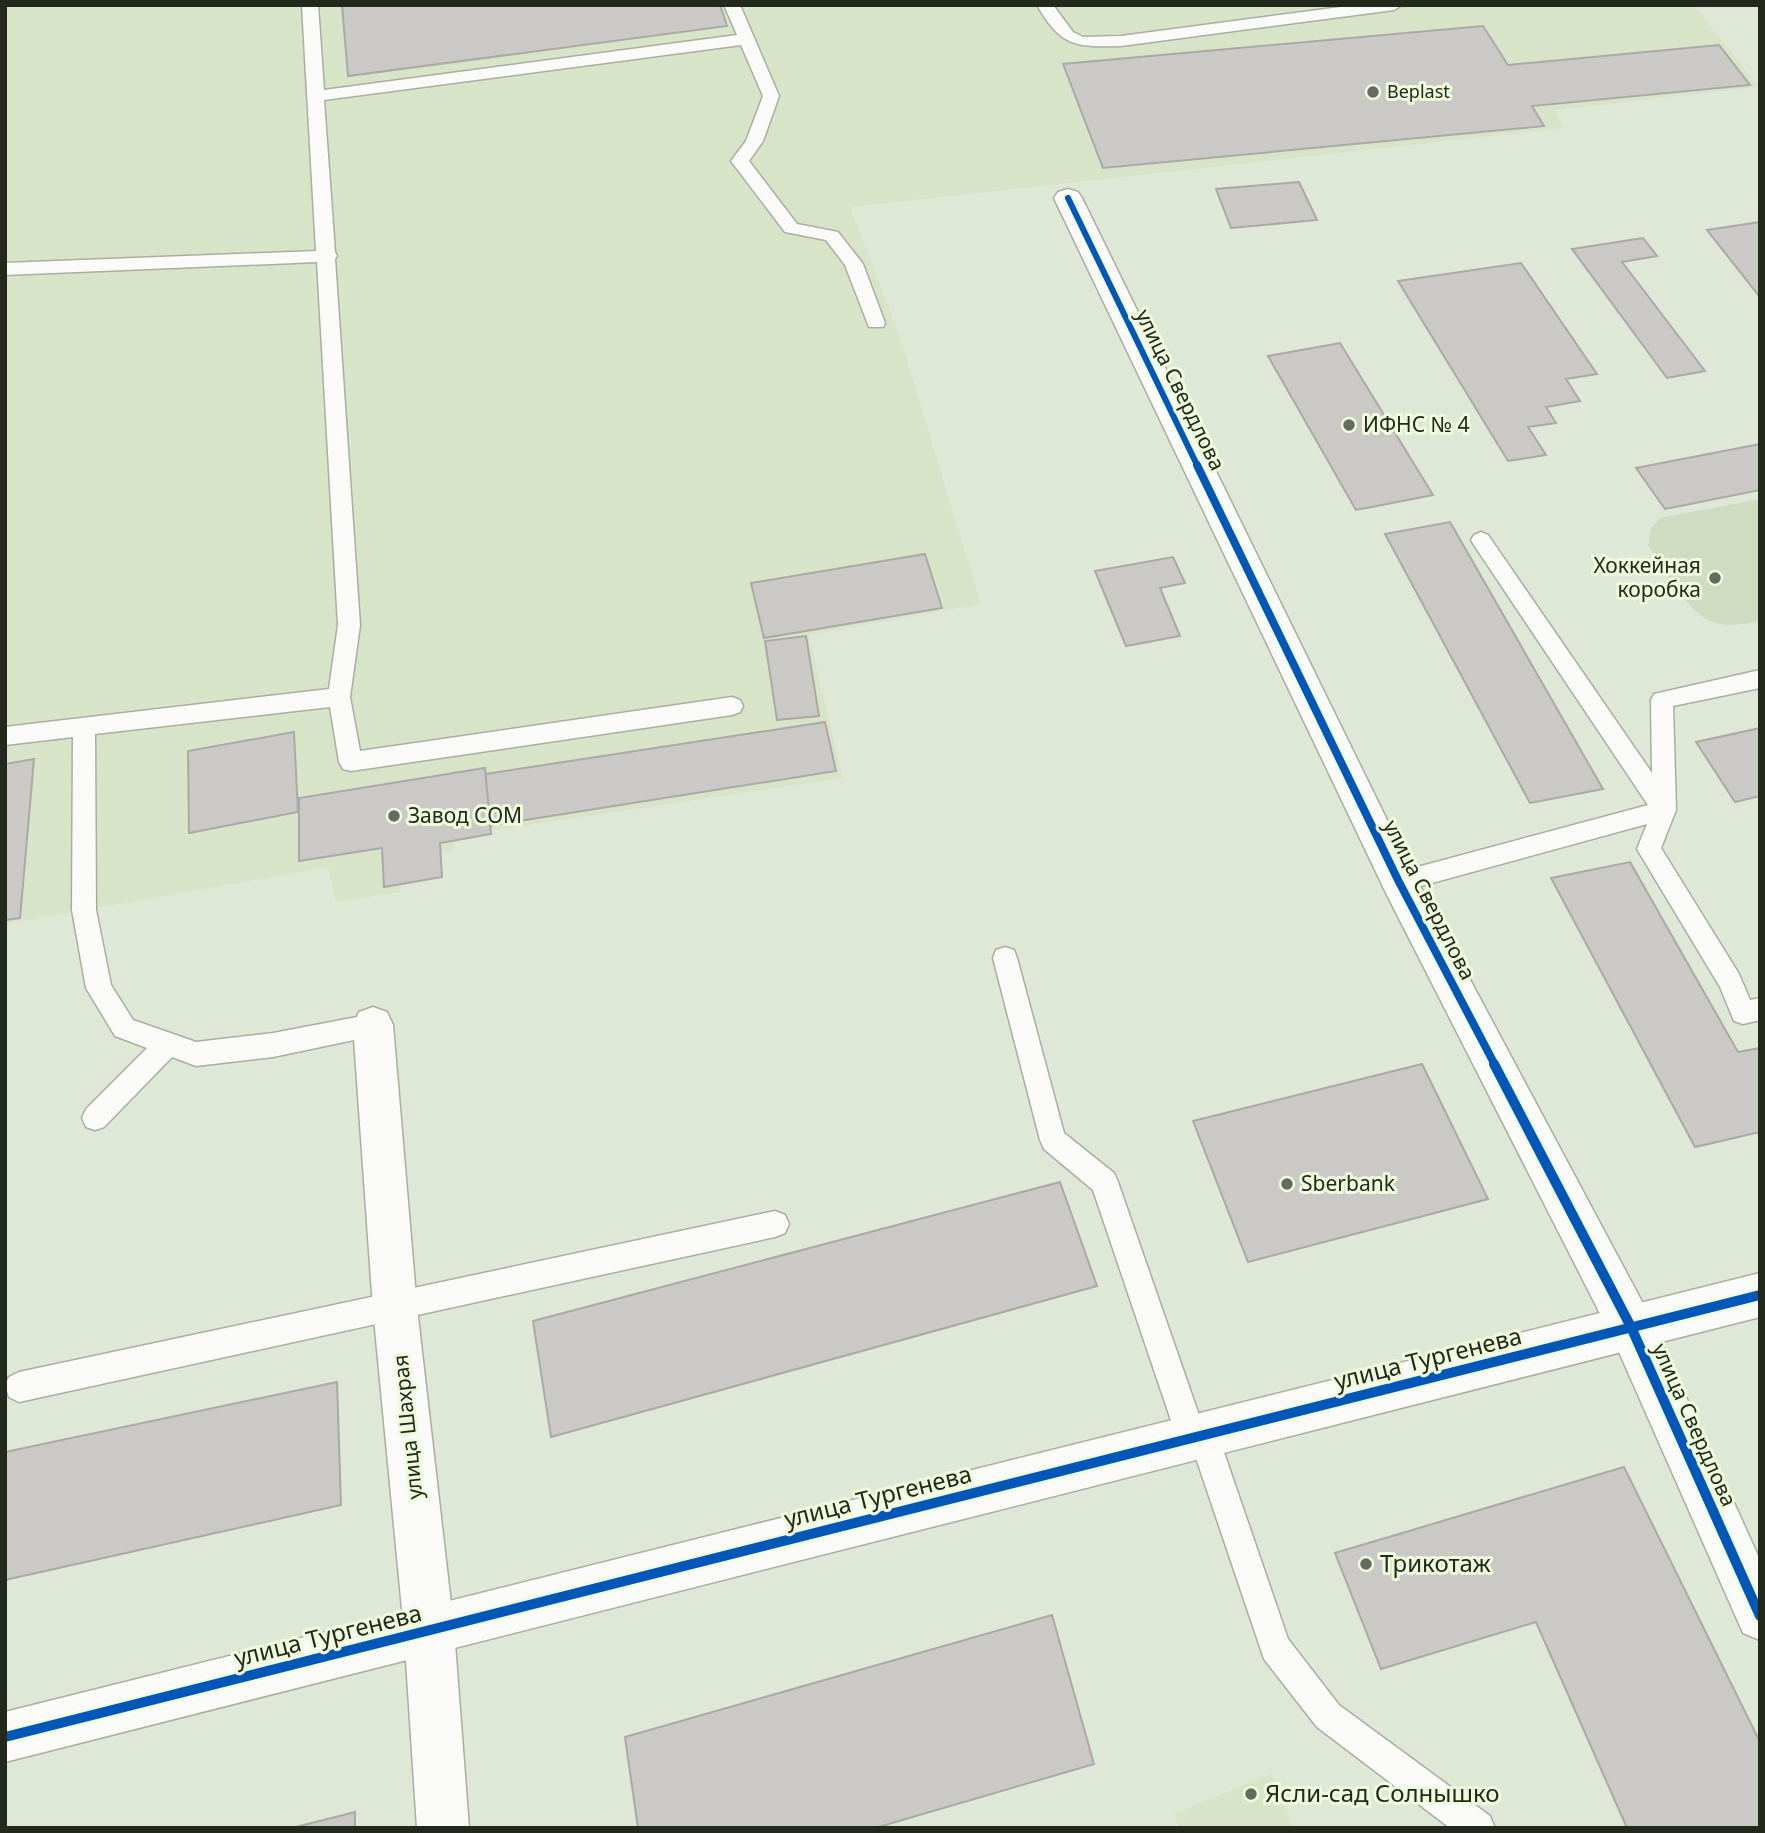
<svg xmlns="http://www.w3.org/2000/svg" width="1765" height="1833" viewBox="0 0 1765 1833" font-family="'Noto Sans',sans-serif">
  <rect width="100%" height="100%" fill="#dfe7d6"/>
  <g fill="#d8e4c8">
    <path d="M 5,5 L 1694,5 L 1759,87 L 1555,110 L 1564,128 L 850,207 L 899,334 L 981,604 L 809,635 L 843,778 L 455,836 L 453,851 L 400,860 L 401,892 L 336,902 L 328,867 L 5,924 Z"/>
    <path d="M 1271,1774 L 1294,1828 L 1179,1828 L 1174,1814 Z"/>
  </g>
  <path fill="#d0dbc2" d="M 1760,499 L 1760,621 C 1745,624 1730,627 1716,623 C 1688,616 1664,568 1648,545 L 1651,529 L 1660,518 Z"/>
  <g fill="#cbc9c6" stroke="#aaa9a6" stroke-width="2">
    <path d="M 342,5 L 720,5 L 727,26 L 348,76 Z"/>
    <path d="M 1483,26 L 1508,65 L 1719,45 L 1750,85 L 1532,106 L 1544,126 L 1103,168 L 1063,64 Z"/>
    <path d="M 1299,182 L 1317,220 L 1231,228 L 1216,189 Z"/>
    <path d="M 1760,222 L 1760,296 L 1759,296 L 1707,230 Z"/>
    <path d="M 1643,238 L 1657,256 L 1622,262 L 1705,371 L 1667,378 L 1572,249 Z"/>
    <path d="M 1521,263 L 1597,374 L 1566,379 L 1580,401 L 1546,407 L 1556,423 L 1528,427 L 1546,455 L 1508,461 L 1398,281 Z"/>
    <path d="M 1340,343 L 1433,495 L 1356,510 L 1268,356 Z"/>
    <path d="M 1760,444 L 1760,490 L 1665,509 L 1636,468 Z"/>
    <path d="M 1450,522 L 1603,789 L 1530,803 L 1385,534 Z"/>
    <path d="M 925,554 L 942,608 L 764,638 L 751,583 Z"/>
    <path d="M 1173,557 L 1185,583 L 1160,588 L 1180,636 L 1126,646 L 1095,571 Z"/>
    <path d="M 806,636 L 819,716 L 777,720 L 765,641 Z"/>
    <path d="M 825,722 L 836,771 L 449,832 L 446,780 Z"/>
    <path d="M 1760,728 L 1760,796 L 1735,802 L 1696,742 Z"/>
    <path d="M 294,732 L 298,812 L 189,833 L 188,751 Z"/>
    <path d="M 34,759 L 20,918 L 5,920 L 5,764 Z"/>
    <path d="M 485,768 L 491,834 L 440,843 L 442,877 L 384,887 L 382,848 L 299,861 L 299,798 Z"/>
    <path d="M 1630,862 L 1738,1052 L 1760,1048 L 1760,1132 L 1695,1147 L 1551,878 Z"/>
    <path d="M 1422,1064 L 1488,1199 L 1248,1262 L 1193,1121 Z"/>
    <path d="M 1060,1182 L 1097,1286 L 551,1437 L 533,1321 Z"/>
    <path d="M 337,1382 L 341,1505 L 5,1580 L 5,1452 Z"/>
    <path d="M 1624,1467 L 1760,1742 L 1760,1828 L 1627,1828 L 1536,1622 L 1381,1669 L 1335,1553 Z"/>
    <path d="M 1052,1615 L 1094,1764 L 875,1828 L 638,1828 L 625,1737 Z"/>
    <path d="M 355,1812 L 355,1828 L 292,1828 Z"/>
  </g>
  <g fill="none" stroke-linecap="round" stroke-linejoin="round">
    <g stroke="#a9aea1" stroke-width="3">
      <g id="service">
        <path d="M 302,5 L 318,5 L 324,90 L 737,35 L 724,5 L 740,5 L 779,96 L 763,141 L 749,161 L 797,224 L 838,232 L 863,264 L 885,323 L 883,327 L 869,327 L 845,265 L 826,240 L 785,232 L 731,161 L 746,141 L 763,96 L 741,45 L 324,100 L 335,252 L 337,256 L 335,259 L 360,625 L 350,697 L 360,751 L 732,697 L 740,700 L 743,706 L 740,712 L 732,715 L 351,771 L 343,769 L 339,762 L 330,707 L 95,734 L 96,910 L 111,985 L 133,1020 L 196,1042 L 273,1033 L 373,1014 L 382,1017 L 386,1025 L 382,1033 L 373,1036 L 273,1057 L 196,1066 L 172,1057 L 104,1127 L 95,1130 L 86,1127 L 82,1118 L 86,1109 L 147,1048 L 115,1036 L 86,988 L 72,910 L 73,737 L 5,745 L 5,727 L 329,689 L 338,625 L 317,262 L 5,275 L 5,263 L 316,251 Z"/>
        <path d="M 1037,5 L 1053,5 L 1073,32 L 1083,37 L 1121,36 L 1356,5 L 1402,5 L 1394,10 L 1121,46 C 1075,47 1061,47 1037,5 Z"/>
        <path d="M 1481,532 L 1488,535 L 1652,773 L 1651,700 L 1654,694 L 1760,670 L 1760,688 L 1673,706 L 1676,810 L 1661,848 L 1739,974 L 1750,1000 L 1760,998 L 1760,1020 L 1743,1024 L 1734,1021 L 1720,987 L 1637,849 L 1647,824 L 1399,892 L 1390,889 L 1387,882 L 1390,875 L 1399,872 L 1648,805 L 1474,545 L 1471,540 L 1474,535 Z"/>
        <path d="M 1005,947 L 1014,950 L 1017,958 L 1064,1133 L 1114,1173 L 1118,1182 L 1201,1421 L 1213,1425 L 1218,1435 L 1288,1639 L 1339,1705 L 1490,1816 L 1495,1828 L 1450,1828 L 1317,1727 L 1264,1659 L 1194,1452 L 1182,1448 L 1177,1438 L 1093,1190 L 1044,1149 L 1040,1140 L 993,958 L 996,950 Z"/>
        <path d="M 775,1211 L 785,1215 L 789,1224 L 785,1233 L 775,1237 L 19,1402 L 9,1397 L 5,1385 L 9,1377 L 19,1372 Z"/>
      </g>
    </g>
    <g stroke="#a9aea1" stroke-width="3">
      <g id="minor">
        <path d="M 1068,189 L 1078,192 L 1082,198 L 1412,871 L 1647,1311 L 1760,1560 L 1760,1640 L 1743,1633 L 1615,1343 L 1386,893 L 1054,198 L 1058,192 Z"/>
        <path d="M 373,1007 L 387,1012 L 393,1025 L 417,1308 L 454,1630 L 469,1828 L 417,1828 L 404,1630 L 373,1308 L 353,1025 L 359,1012 Z"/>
      </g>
    </g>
    <g stroke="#a9aea1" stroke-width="3">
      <path id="tertiary" d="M 1760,1273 L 1760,1317 L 5,1762 L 5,1712 Z"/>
    </g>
    <use href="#service" fill="#fafbf9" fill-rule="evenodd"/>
    <use href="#minor" fill="#fafbf9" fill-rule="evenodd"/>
    <use href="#tertiary" fill="#fafbf9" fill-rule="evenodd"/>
    <g stroke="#eefbdc" stroke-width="10">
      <path id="cycleway-far2" d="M 1068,198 L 1198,467"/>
    </g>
    <g stroke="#eefbdc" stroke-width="12">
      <path id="cycleway-far1" d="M 1197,465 L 1399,882 L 1495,1065"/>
    </g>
    <g stroke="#eefbdc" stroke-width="15">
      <g id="cycleway">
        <path d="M 1494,1064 L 1631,1327 L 1760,1616"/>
        <path d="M 5,1737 L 1760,1295"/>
      </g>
    </g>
    <use href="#cycleway-far2" stroke="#0057b8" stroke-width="6"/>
    <use href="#cycleway-far1" stroke="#0057b8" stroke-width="8"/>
    <use href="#cycleway" stroke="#0057b8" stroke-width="10"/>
  </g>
  <g fill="#656c5e" stroke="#eefbdc" stroke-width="2.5">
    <circle cx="1373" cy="92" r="7"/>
    <circle cx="1349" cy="425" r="7"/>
    <circle cx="1715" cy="578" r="7"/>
    <circle cx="394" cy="816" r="7"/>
    <circle cx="1287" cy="1184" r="7"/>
    <circle cx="1366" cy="1564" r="7"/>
    <circle cx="1251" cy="1794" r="7"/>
  </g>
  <g text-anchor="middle" stroke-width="6" stroke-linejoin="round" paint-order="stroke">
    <g font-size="18" fill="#24291d" stroke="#eefbdc" text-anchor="start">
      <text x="1387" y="98">Beplast</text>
    </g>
    <g font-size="21" fill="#24291d" stroke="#eefbdc">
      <text transform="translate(1180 390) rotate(64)" y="7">улица Свердлова</text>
      <text transform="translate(1429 900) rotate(63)" y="7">улица Свердлова</text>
      <text transform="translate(1694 1425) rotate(66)" y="7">улица Свердлова</text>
      <text transform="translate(408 1427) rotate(-96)" y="7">улица Шахрая</text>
    </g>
    <g font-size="21" fill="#24291d" stroke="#eefbdc" text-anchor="start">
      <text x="1363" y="432">ИФНС № 4</text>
      <text x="1701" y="573" text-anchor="end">Хоккейная<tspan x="1701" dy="24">коробка</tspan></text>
      <text x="408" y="823">Завод СОМ</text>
      <text x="1301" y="1191">Sberbank</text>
    </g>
    <g font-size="24" fill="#24291d" stroke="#eefbdc">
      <text transform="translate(1428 1359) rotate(-14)" y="8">улица Тургенева</text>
      <text transform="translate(878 1497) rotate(-14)" y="8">улица Тургенева</text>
      <text transform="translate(328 1636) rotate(-14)" y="8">улица Тургенева</text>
    </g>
    <g font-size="24" fill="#24291d" stroke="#eefbdc" text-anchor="start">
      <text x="1380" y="1572">Трикотаж</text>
      <text x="1265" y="1802">Ясли-сад Солнышко</text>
    </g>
  </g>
  <rect width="1765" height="1833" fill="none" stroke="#24291d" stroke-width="14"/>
</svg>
